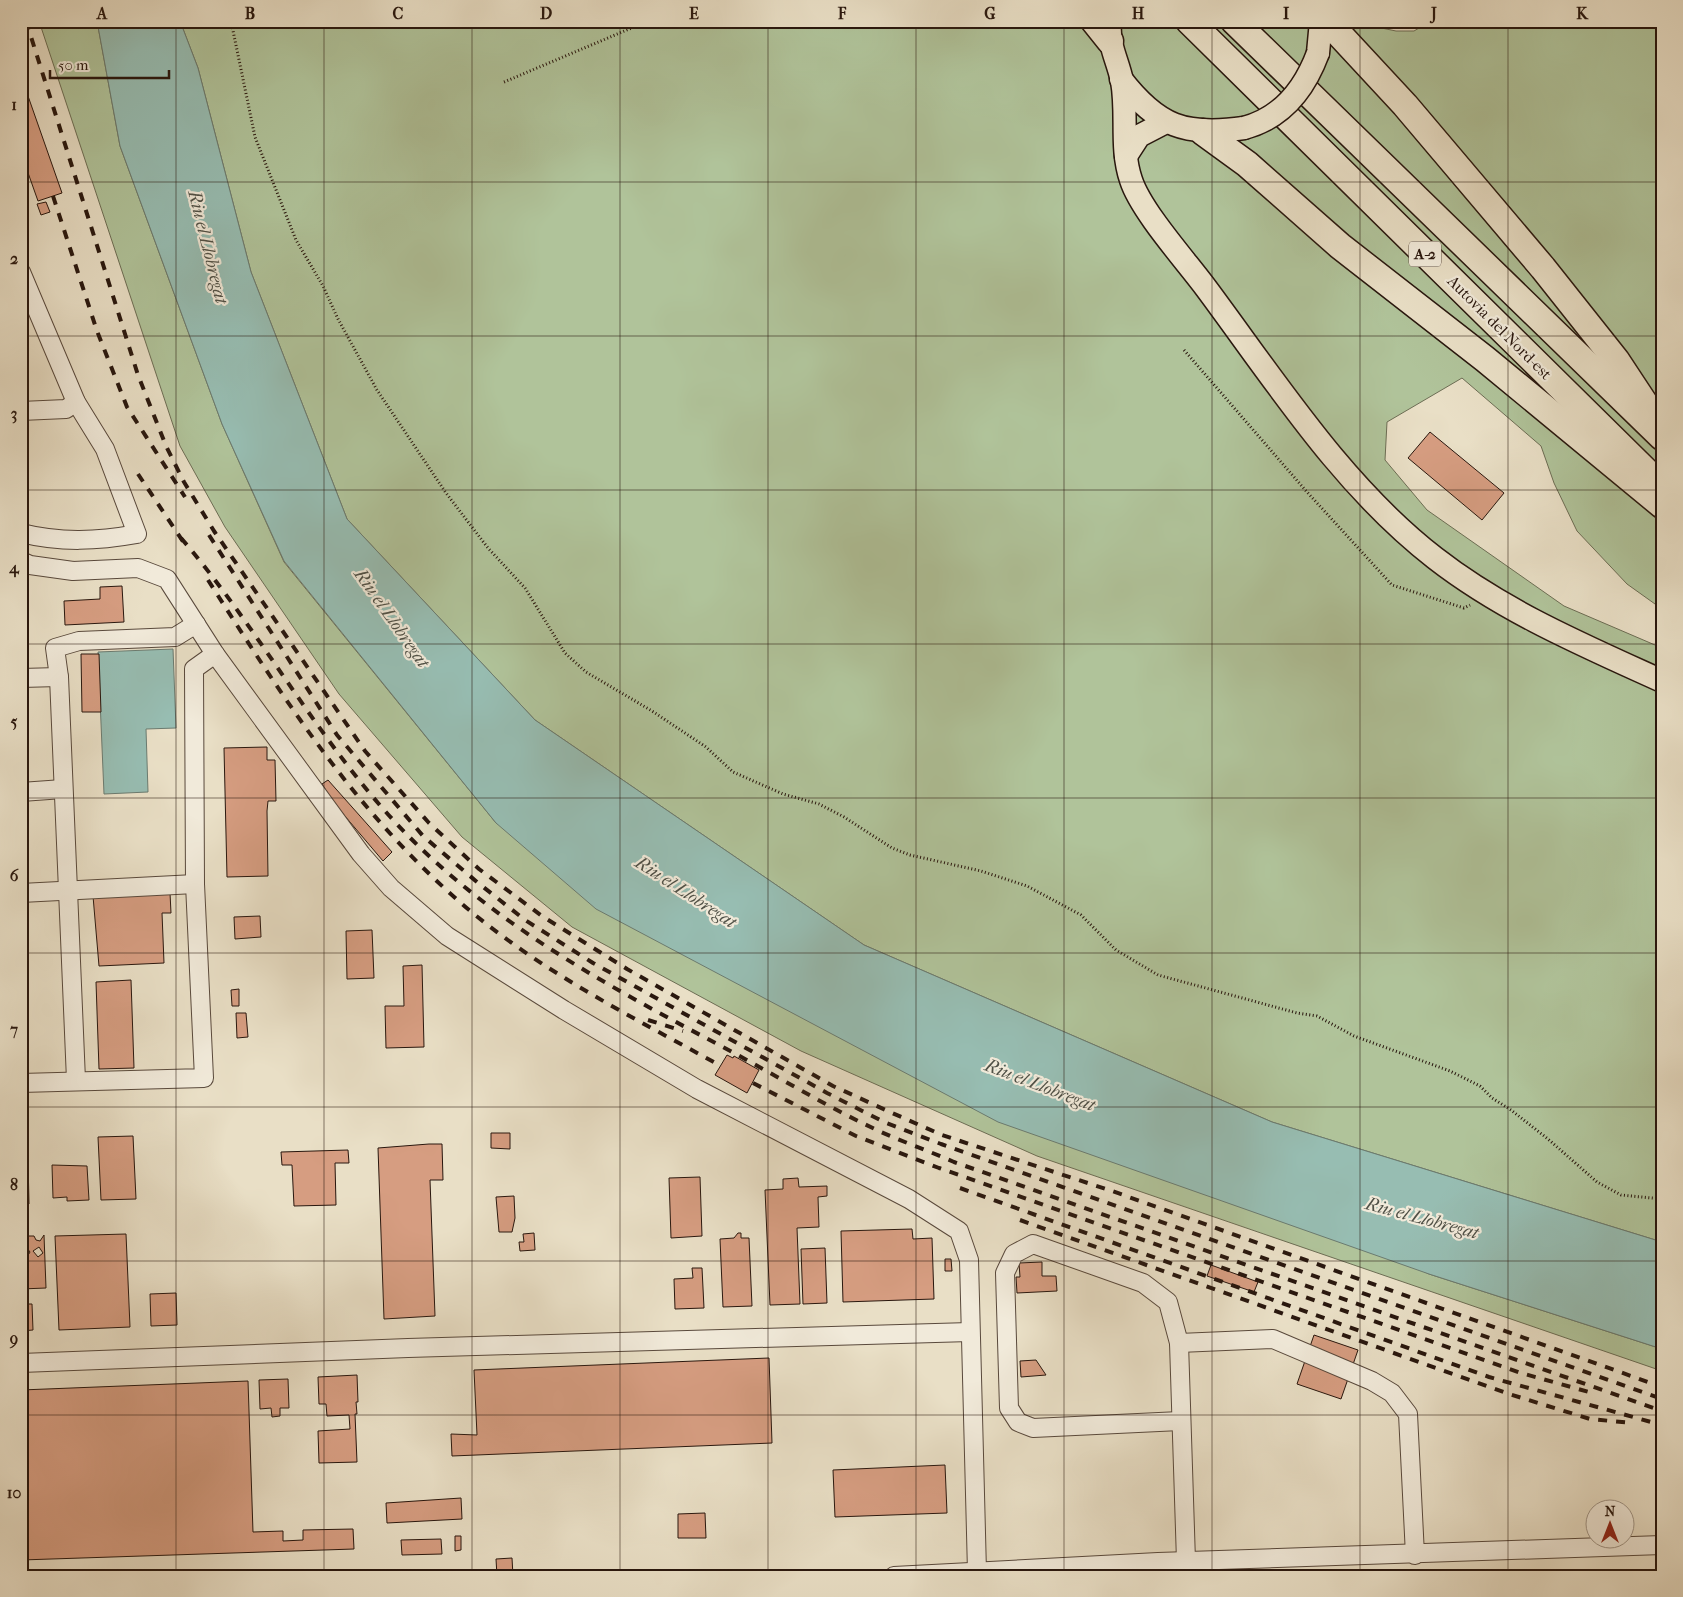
<svg xmlns="http://www.w3.org/2000/svg" width="1683" height="1597" viewBox="0 0 1683 1597" font-family="'IM FELL French Canon',serif">
  <rect width="100%" height="100%" fill="#e9dfc6"/>
  <filter id="stains"><feTurbulence type="fractalNoise" baseFrequency=".004" numOctaves="4"/><feColorMatrix values="0 0 0 0 .2 0 0 0 0 .09 0 0 0 0 .02 0 0 0 .5 -.17"/></filter>
  <radialGradient id="worn" r=".72"><stop offset=".6" stop-color="#630" stop-opacity="0"/><stop offset="1" stop-color="#630" stop-opacity=".3"/></radialGradient>
  <g fill="#b0c39a" stroke="#6c6d54">
    <path d="M 39,21 L 97,21 L 120,146 L 222,424 L 284,562 L 496,823 L 1429,1274 L 1662,1349 L 1662,1371 L 1037,1156 L 801,1051 L 572,927 L 462,837 L 339,694 L 225,527 L 180,446 Z"/>
    <path d="M 180,21 L 1364,21 L 1367,25 L 1396,31 L 1414,31 L 1431,21 L 1662,21 L 1662,609 L 1627,584 L 1577,531 L 1554,483 L 1541,446 L 1462,378 L 1387,422 L 1385,460 L 1427,510 L 1564,606 L 1662,648 L 1662,1242 L 1272,1122 L 864,945 L 535,720 L 347,519 L 251,272 L 198,68 Z"/>
  </g>
  <g fill="#97bdb2" stroke="#6b7b70">
    <path d="M 97,21 L 180,21 L 198,68 L 251,272 L 347,519 L 535,720 L 864,945 L 1272,1122 L 1662,1242 L 1662,1349 L 1429,1274 L 998,1122 L 596,909 L 496,823 L 284,561 L 222,424 L 120,146 Z"/>
    <path d="M 173,649 L 176,728 L 146,729 L 148,792 L 104,794 L 98,652 Z"/>
  </g>
  <g fill="#d69d81" stroke="#29170e" fill-rule="evenodd">
    <path d="M 21,76 L 62,193 L 38,201 L 21,153 Z"/>
    <path d="M 46,202 L 50,212 L 41,215 L 37,204 Z"/>
    <path d="M 1430,432 L 1504,493 L 1482,520 L 1408,458 Z"/>
    <path d="M 122,586 L 124,622 L 65,625 L 64,601 L 100,599 L 100,587 Z"/>
    <path d="M 81,654 L 99,654 L 101,712 L 82,712 Z"/>
    <path d="M 267,747 L 267,760 L 275,760 L 276,801 L 268,801 L 267,811 L 268,876 L 227,877 L 224,748 Z"/>
    <path d="M 328,780 L 392,852 L 383,861 L 333,802 L 322,784 Z"/>
    <path d="M 170,893 L 171,913 L 162,913 L 164,963 L 99,966 L 93,896 Z"/>
    <path d="M 260,916 L 261,937 L 235,939 L 234,917 Z"/>
    <path d="M 372,930 L 374,978 L 347,979 L 346,931 Z"/>
    <path d="M 422,965 L 424,1047 L 386,1048 L 385,1006 L 404,1006 L 403,966 Z"/>
    <path d="M 131,980 L 134,1068 L 99,1069 L 96,982 Z"/>
    <path d="M 239,989 L 239,1006 L 232,1006 L 231,990 Z"/>
    <path d="M 236,1013 L 246,1013 L 248,1037 L 237,1038 Z"/>
    <path d="M 727,1055 L 733,1058 L 734,1056 L 759,1070 L 747,1093 L 715,1075 Z"/>
    <path d="M 491,1133 L 510,1133 L 510,1149 L 491,1148 Z"/>
    <path d="M 133,1136 L 136,1199 L 101,1200 L 98,1137 Z"/>
    <path d="M 429,1144 L 442,1144 L 443,1180 L 430,1180 L 435,1316 L 384,1319 L 378,1148 Z"/>
    <path d="M 21,1146 L 24,1160 L 28,1160 L 29,1204 L 21,1205 Z"/>
    <path d="M 348,1150 L 349,1163 L 335,1163 L 336,1205 L 294,1206 L 292,1165 L 282,1165 L 281,1152 Z"/>
    <path d="M 52,1165 L 87,1166 L 89,1200 L 67,1201 L 67,1197 L 53,1198 Z"/>
    <path d="M 700,1177 L 702,1236 L 671,1238 L 669,1178 Z"/>
    <path d="M 798,1178 L 799,1187 L 827,1186 L 827,1196 L 818,1197 L 819,1227 L 797,1228 L 800,1304 L 770,1305 L 765,1190 L 783,1189 L 783,1179 Z"/>
    <path d="M 514,1196 L 515,1218 L 512,1232 L 499,1232 L 496,1197 Z"/>
    <path d="M 912,1229 L 913,1239 L 932,1238 L 934,1299 L 843,1302 L 841,1231 Z"/>
    <path d="M 534,1233 L 535,1250 L 520,1251 L 519,1242 L 524,1242 L 523,1234 Z"/>
    <path d="M 738,1233 L 741,1233 L 741,1238 L 749,1238 L 752,1306 L 723,1307 L 720,1239 L 734,1238 Z"/>
    <path d="M 126,1234 L 130,1327 L 59,1330 L 55,1236 Z"/>
    <path d="M 44,1235 L 46,1288 L 21,1289 L 21,1255 L 27,1257 L 30,1252 L 27,1248 L 21,1249 L 21,1242 L 27,1241 L 28,1236 L 34,1236 L 36,1240 L 40,1241 ZM 39,1247 L 43,1253 L 38,1257 L 33,1251 Z"/>
    <path d="M 825,1248 L 827,1303 L 803,1304 L 801,1249 Z"/>
    <path d="M 945,1259 L 951,1259 L 952,1271 L 945,1271 Z"/>
    <path d="M 1042,1262 L 1042,1276 L 1056,1276 L 1057,1291 L 1017,1293 L 1016,1277 L 1020,1277 L 1019,1263 Z"/>
    <path d="M 1211,1265 L 1258,1282 L 1254,1292 L 1207,1276 Z"/>
    <path d="M 692,1268 L 702,1268 L 704,1308 L 675,1309 L 674,1279 L 693,1278 Z"/>
    <path d="M 176,1293 L 177,1325 L 151,1326 L 150,1294 Z"/>
    <path d="M 21,1304 L 32,1304 L 33,1330 L 21,1331 Z"/>
    <path d="M 1314,1335 L 1358,1350 L 1341,1399 L 1297,1384 Z"/>
    <path d="M 769,1358 L 772,1443 L 452,1456 L 451,1434 L 477,1435 L 474,1370 Z"/>
    <path d="M 1036,1360 L 1046,1375 L 1021,1377 L 1020,1361 Z"/>
    <path d="M 357,1375 L 358,1402 L 356,1402 L 357,1414 L 355,1414 L 357,1462 L 319,1463 L 318,1431 L 350,1429 L 349,1415 L 327,1416 L 326,1404 L 319,1404 L 318,1377 Z"/>
    <path d="M 288,1379 L 289,1408 L 280,1408 L 280,1416 L 272,1417 L 271,1408 L 260,1409 L 259,1380 Z"/>
    <path d="M 248,1381 L 253,1532 L 283,1531 L 283,1541 L 303,1540 L 303,1530 L 353,1529 L 354,1549 L 21,1560 L 21,1390 Z"/>
    <path d="M 945,1465 L 947,1513 L 835,1517 L 833,1470 Z"/>
    <path d="M 461,1498 L 462,1519 L 387,1523 L 386,1503 Z"/>
    <path d="M 705,1513 L 706,1538 L 678,1538 L 678,1514 Z"/>
    <path d="M 455,1536 L 461,1536 L 461,1550 L 455,1551 Z"/>
    <path d="M 441,1539 L 442,1554 L 402,1555 L 401,1540 Z"/>
    <path d="M 512,1558 L 513,1576 L 497,1576 L 496,1559 Z"/>
  </g>
  <g fill="none" stroke-linecap="round" stroke-linejoin="round">
    <g stroke="#59493c" stroke-width="20">
      <g id="minor">
        <path d="M 21,272 L 76,402 L 105,449 L 137,534 C 98,541 61,543 21,533"/>
        <path d="M 21,411 L 66,409 L 76,402"/>
        <path d="M 21,561 L 30,565 L 73,571 L 138,568 L 167,579 L 215,654 L 361,854 L 391,888 L 447,936 L 564,1010 L 697,1089 L 909,1199 L 959,1231 L 969,1260 L 977,1572"/>
        <path d="M 21,678 L 59,677"/>
        <path d="M 21,792 L 63,789"/>
        <path d="M 21,893 L 195,884"/>
        <path d="M 76,1080 L 59,677 L 55,648 L 79,641 L 175,637 L 196,624"/>
        <path d="M 21,1083 L 204,1078 L 195,884 L 194,669 L 215,654"/>
        <path d="M 1179,1343 L 1186,1561"/>
        <path d="M 21,1363 L 408,1348 L 970,1332"/>
        <path d="M 1180,1421 L 1033,1428 L 1018,1422 L 1009,1408 L 1005,1273 L 1014,1254 L 1033,1244 L 1143,1283 L 1168,1302 L 1179,1343 L 1273,1339 L 1372,1381 L 1392,1393 L 1408,1414 L 1415,1555"/>
        <path d="M 894,1576 L 1158,1562 L 1662,1545"/>
      </g>
    </g>
    <g stroke="#29170e" stroke-width="25">
      <g id="major">
        <path d="M 1110,24 C 1108,45 1118,61 1122,81 C 1128,114 1120,148 1131,180 C 1141,211 1186,261 1206,288 C 1276,382 1342,486 1435,558 C 1503,611 1583,645 1662,681"/>
        <path d="M 1318,53 L 1321,21"/>
        <path d="M 1121,79 C 1158,127 1185,136 1244,128"/>
        <path d="M 1126,156 L 1139,136 L 1166,122"/>
      </g>
    </g>
    <g stroke="#29170e" stroke-width="29">
      <g id="highway">
        <path d="M 1094,21 L 1110,41"/>
        <path d="M 1189,21 L 1662,487"/>
        <path d="M 1234,21 L 1662,437"/>
        <path d="M 1327,21 L 1405,105 L 1543,268 L 1616,360 L 1647,407"/>
        <path d="M 1203,132 L 1247,164 L 1340,246 L 1485,359 L 1662,505"/>
      </g>
    </g>
    <g stroke="#29170e" stroke-width="3" stroke-dasharray="1 2.5" stroke-linecap="butt">
      <path d="M 231,21 L 255,137 L 296,240 L 323,286 L 338,319 L 377,390 L 446,493 L 488,548 L 525,588 L 565,653 L 586,672 L 652,711 L 706,747 L 733,772 L 783,794 L 819,804 L 844,817 L 892,848 L 910,855 L 981,871 L 1027,886 L 1081,915 L 1116,950 L 1158,975 L 1297,1013 L 1317,1016 L 1354,1036 L 1450,1071 L 1480,1086 L 1492,1098 L 1511,1110 L 1548,1139 L 1597,1182 L 1621,1195 L 1662,1199"/>
      <path d="M 504,82 L 648,21"/>
      <path d="M 1184,350 L 1307,492 L 1392,585 L 1464,608 L 1470,605"/>
    </g>
    <use href="#minor" stroke="#f1eada" stroke-width="18"/>
    <use href="#major" stroke="#e9dfc6" stroke-width="22"/>
    <use href="#highway" stroke="#e9dfc6" stroke-width="26"/>
    <g stroke="#29170e" stroke-width="4" stroke-dasharray="9 9" stroke-linecap="butt">
      <path d="M 26,21 L 138,375 L 166,446 L 184,482 L 214,531 L 365,751 L 429,823 L 479,869 L 542,916 L 627,969 L 833,1086 L 890,1112 L 942,1135 L 1112,1191 L 1662,1387"/>
      <path d="M 53,196 L 97,331 L 127,407 L 185,497"/>
      <path d="M 138,474 L 184,543"/>
      <path d="M 209,535 L 337,735 L 423,836 L 477,882 L 525,920 L 593,963 L 827,1093 L 884,1122 L 941,1144 L 1662,1399"/>
      <path d="M 181,538 C 255,624 309,725 385,811 C 477,915 600,982 721,1046 C 774,1074 825,1106 879,1131 C 903,1142 929,1151 954,1162 L 1662,1411"/>
      <path d="M 208,580 C 284,699 354,810 461,903 C 538,970 632,1017 721,1066"/>
      <path d="M 648,1020 L 683,1031"/>
      <path d="M 753,1083 L 856,1136 L 939,1168 L 1521,1373 L 1596,1394"/>
      <path d="M 960,1188 L 1489,1377 L 1662,1425"/>
      <path d="M 1020,1220 L 1509,1394 L 1590,1419 L 1632,1423"/>
    </g>
    <g stroke="#29170e" stroke-width="25" stroke-linecap="butt">
      <path id="major-bridge" d="M 1244,128 C 1282,118 1305,88 1318,53"/>
    </g>
    <use href="#major-bridge" stroke="#e9dfc6" stroke-width="22"/>
  </g>
  <path fill="none" stroke="#29170e" stroke-width="1" stroke-opacity="0.55" d="M 176,21 L 176,1576M 324,21 L 324,1576M 472,21 L 472,1576M 620,21 L 620,1576M 768,21 L 768,1576M 916,21 L 916,1576M 1064,21 L 1064,1576M 1212,21 L 1212,1576M 1360,21 L 1360,1576M 1508,21 L 1508,1576M 21,182 L 1662,182M 21,336 L 1662,336M 21,490 L 1662,490M 21,644 L 1662,644M 21,798 L 1662,798M 21,953 L 1662,953M 21,1107 L 1662,1107M 21,1261 L 1662,1261M 21,1415 L 1662,1415"/>
  <g text-anchor="middle" stroke-width="4.5" stroke-linejoin="round" paint-order="stroke">
    <rect fill="#f1eada" stroke="#65564b" stroke-width="1" x="1409" y="241.5" width="32" height="25" rx="4"/>
    <g font-size="15" font-weight="bold" fill="#29170e">
      <text x="1425" y="259">A-2</text>
    </g>
    <g font-size="16" fill="#29170e" stroke="#f1eada">
      <text transform="translate(1500 327) rotate(45)" y="6">Autovia del Nord-est</text>
    </g>
    <g font-size="18" font-style="italic" fill="#505147" stroke="#f1eada">
      <text transform="translate(208 247) rotate(76)" y="6">Riu el Llobregat</text>
      <text transform="translate(392 618) rotate(55)" y="6">Riu el Llobregat</text>
      <text transform="translate(686 892) rotate(33)" y="6">Riu el Llobregat</text>
      <text transform="translate(1040 1085) rotate(21)" y="6">Riu el Llobregat</text>
      <text transform="translate(1422 1218) rotate(15)" y="6">Riu el Llobregat</text>
    </g>
  </g>
  <rect width="1683" height="1597" fill="none" stroke="#e9dfc6" stroke-width="55"/>
  <g transform="translate(1610 1524)"><circle r="24" fill="#f1eada" stroke="#a19688"/>
  <path d="M0-4L9 19L0 12L-9 19Z" fill="#8f2418"/>
  <text y="-8" font-size="14" font-weight="bold" text-anchor="middle" fill="#29170e">N</text>
  </g>
  <path d="M50 70v8h119v-8" fill="none" stroke="#29170e" stroke-width="2.5"/>
  <text x="58" y="70" font-size="15" fill="#29170e" stroke="#f1eada" stroke-width="4" paint-order="stroke">50 m</text>
  <rect x="28" y="28" width="1628" height="1542" fill="none" stroke="#29170e" stroke-width="2"/>
  <g font-size="16" text-anchor="middle" font-weight="bold" fill="#29170e">
    <text x="102" y="19">A</text>
    <text x="250" y="19">B</text>
    <text x="398" y="19">C</text>
    <text x="546" y="19">D</text>
    <text x="694" y="19">E</text>
    <text x="842" y="19">F</text>
    <text x="990" y="19">G</text>
    <text x="1138" y="19">H</text>
    <text x="1286" y="19">I</text>
    <text x="1434" y="19">J</text>
    <text x="1582" y="19">K</text>
    <text x="14" y="110">1</text>
    <text x="14" y="264">2</text>
    <text x="14" y="419">3</text>
    <text x="14" y="573">4</text>
    <text x="14" y="727">5</text>
    <text x="14" y="881">6</text>
    <text x="14" y="1035">7</text>
    <text x="14" y="1190">8</text>
    <text x="14" y="1344">9</text>
    <text x="14" y="1498">10</text>
  </g>
  <rect width="100%" height="100%" filter="url(#stains)"/>
  <rect width="100%" height="100%" fill="url(#worn)"/>
</svg>
